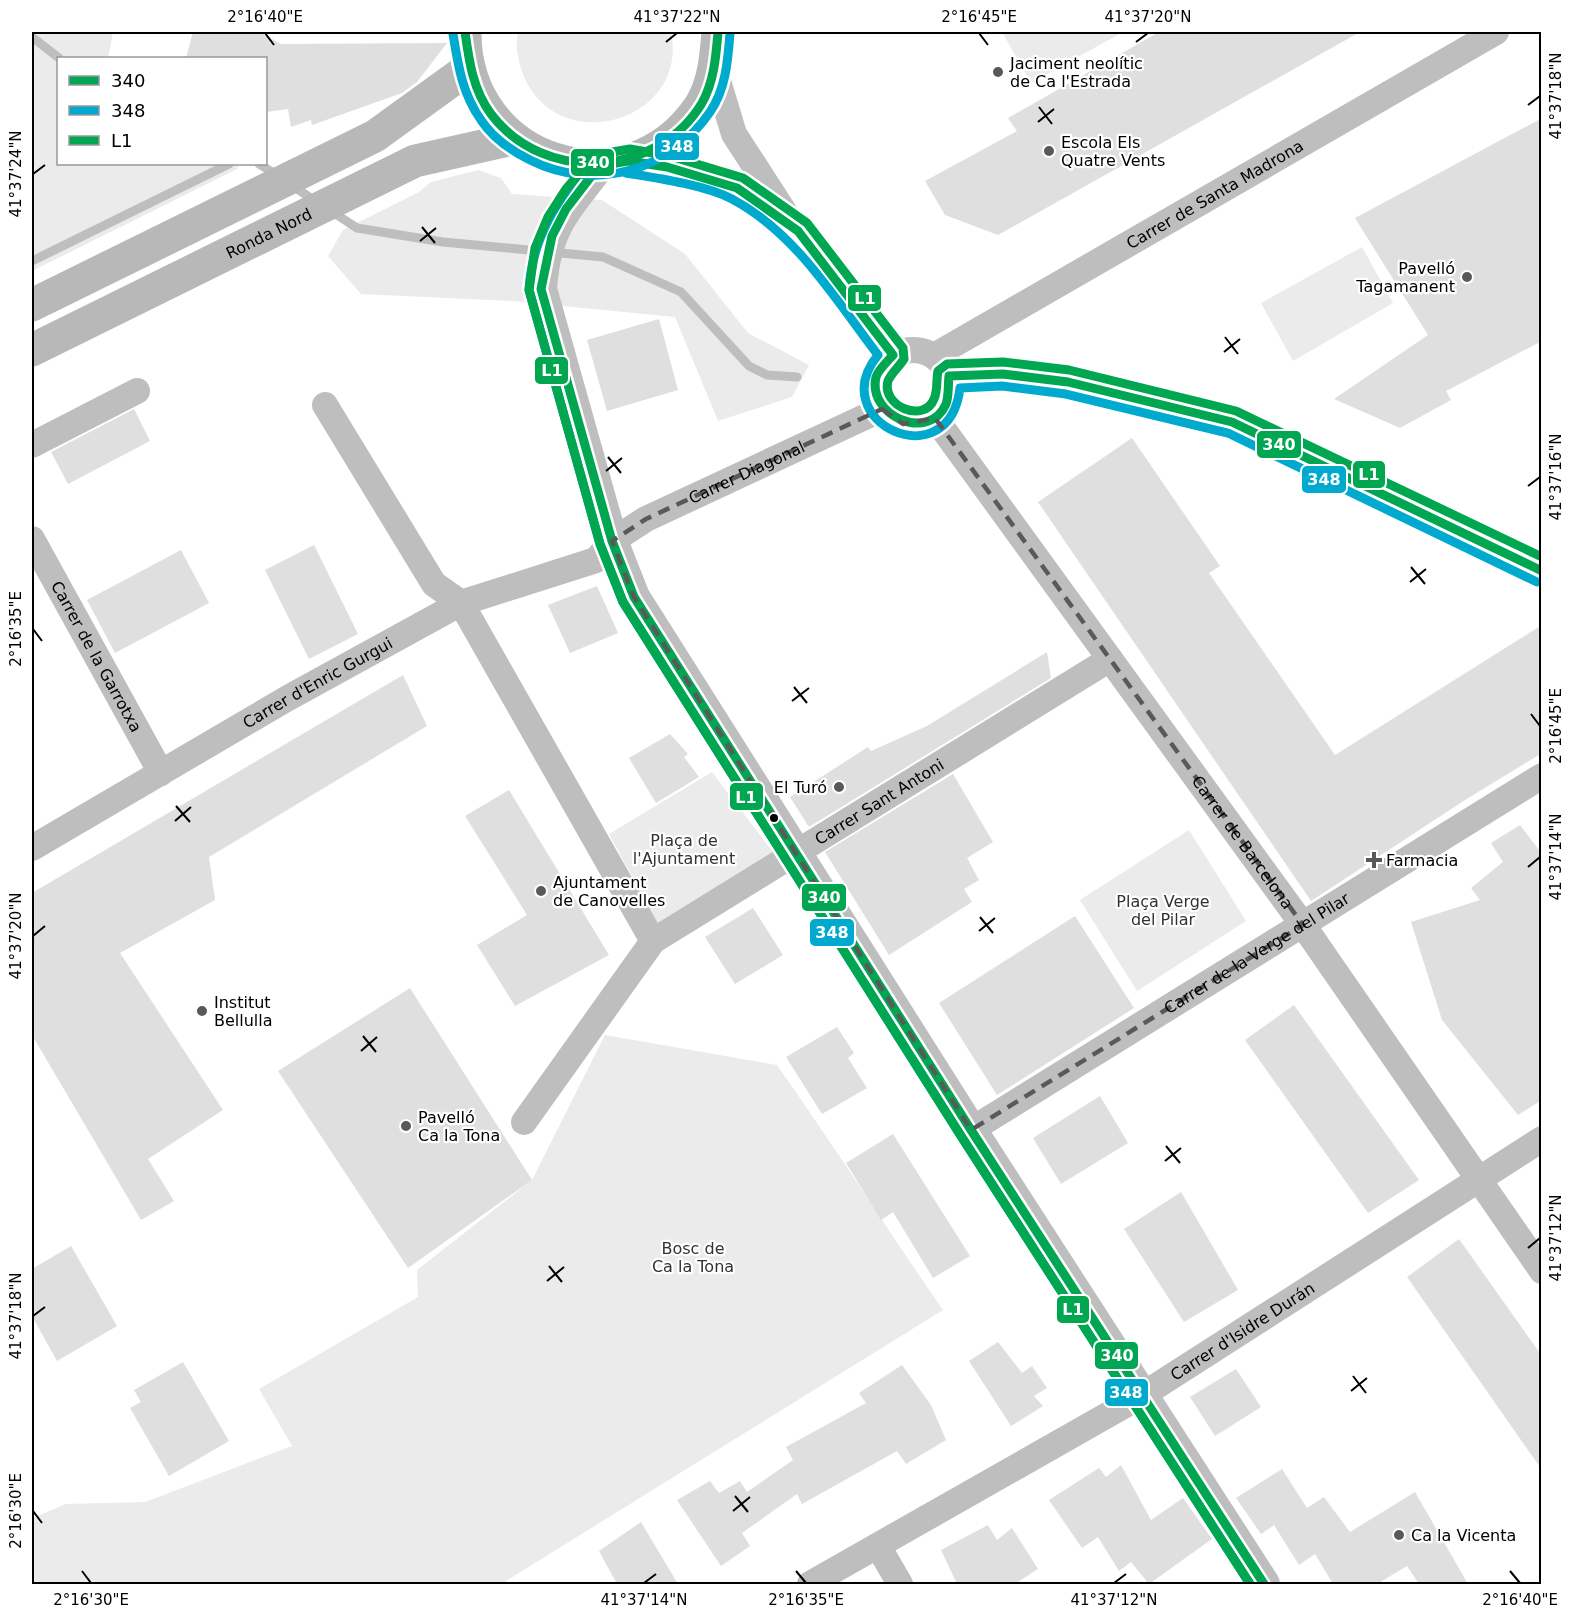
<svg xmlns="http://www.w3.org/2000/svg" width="1573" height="1616" viewBox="0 0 1573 1616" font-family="'DejaVu Sans',sans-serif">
  <rect width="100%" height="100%" fill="#fff"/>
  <g fill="#ebebeb">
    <path d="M 32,32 L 113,32 L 108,58 L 58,58 L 58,164 L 239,164 L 237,169 L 32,271 Z"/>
    <path d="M 518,32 L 671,32 C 690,122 555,161 522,72 C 518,60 515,44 518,32 Z"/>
    <path d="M 1002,32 L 1123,32 L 1031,83 Z"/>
    <path d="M 478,170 L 501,178 L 512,194 L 602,200 L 685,254 L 748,333 L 809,365 L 792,397 L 718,421 L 675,317 L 512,301 L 361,294 L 328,256 L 343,230 L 419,192 L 431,182 Z"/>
    <path d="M 1362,247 L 1393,303 L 1293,361 L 1261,303 Z"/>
    <path d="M 712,772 L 773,852 L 659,927 L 609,834 Z"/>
    <path d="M 1189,830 L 1246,921 L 1137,991 L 1080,900 Z"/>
    <path d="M 605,1035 L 777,1065 C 834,1146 887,1229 943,1310 L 501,1584 L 32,1584 L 32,1518 L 66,1504 L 145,1502 L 292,1446 L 259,1389 L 418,1297 L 417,1270 L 532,1180 Z"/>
  </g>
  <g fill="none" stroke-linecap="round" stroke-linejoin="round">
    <g stroke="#bebebe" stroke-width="9">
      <path d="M 32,37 L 59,58"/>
      <path d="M 259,164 L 277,175"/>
      <path d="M 291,185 L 317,202"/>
      <path d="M 331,211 L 357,228 L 443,242 L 603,257 L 681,292 L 749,366 L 767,375 L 797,377"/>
      <path d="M 32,261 L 229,164"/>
    </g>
  </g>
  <g fill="#dfdfdf">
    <path d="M 193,32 L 259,32 L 281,44 L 447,43 L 417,82 L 402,93 L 312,125 L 311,120 L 291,127 L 288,109 L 266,112 L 266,58 L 186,58 Z"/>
    <path d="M 1159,32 L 1360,32 L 998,235 L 945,215 L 925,181 L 1017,131 L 1008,118 Z"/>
    <path d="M 1542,118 L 1542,341 L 1446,391 L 1451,400 L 1400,428 L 1334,399 L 1428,335 L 1355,218 Z"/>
    <path d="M 659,319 L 678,390 L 607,411 L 587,340 Z"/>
    <path d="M 134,409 L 150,441 L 68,484 L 51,452 Z"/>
    <path d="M 1132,438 L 1220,566 L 1209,573 L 1335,755 L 1542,625 L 1542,753 L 1465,800 L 1311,901 L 1038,502 Z"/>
    <path d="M 314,545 L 358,634 L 309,659 L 265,570 Z"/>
    <path d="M 181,550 L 209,603 L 115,653 L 87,600 Z"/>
    <path d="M 597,586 L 618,633 L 570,653 L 548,605 Z"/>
    <path d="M 1047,652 L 1051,678 L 809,827 L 790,797 L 868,747 L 871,751 L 927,726 Z"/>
    <path d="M 403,675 L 427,726 L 209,857 L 215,900 L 120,953 L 223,1110 L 148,1159 L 174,1201 L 141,1220 L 32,1035 L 32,893 Z"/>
    <path d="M 670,734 L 688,754 L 684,757 L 699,777 L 656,803 L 629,758 Z"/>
    <path d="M 953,774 L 993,842 L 967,858 L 979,880 L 964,889 L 972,902 L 889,955 L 825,852 Z"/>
    <path d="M 509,790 L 609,955 L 515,1006 L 477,945 L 527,915 L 465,816 Z"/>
    <path d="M 1520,825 L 1542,854 L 1542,1100 L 1518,1115 L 1442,1020 L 1411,922 L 1480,900 L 1471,888 L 1503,862 L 1491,843 Z"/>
    <path d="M 753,908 L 783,955 L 735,984 L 705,937 Z"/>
    <path d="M 1075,916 L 1134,1008 L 997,1095 L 939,1003 Z"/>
    <path d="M 410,988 L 532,1180 L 408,1268 L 278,1071 Z"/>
    <path d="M 1294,1005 L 1419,1180 L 1368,1213 L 1245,1040 Z"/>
    <path d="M 837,1027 L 854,1053 L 848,1058 L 867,1088 L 822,1114 L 786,1057 Z"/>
    <path d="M 1100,1096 L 1128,1143 L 1061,1184 L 1033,1138 Z"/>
    <path d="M 893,1134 L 970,1256 L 933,1278 L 893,1212 L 881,1220 L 846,1163 Z"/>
    <path d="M 1181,1192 L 1238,1290 L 1184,1322 L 1124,1229 Z"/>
    <path d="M 1459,1239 L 1542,1356 L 1542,1470 L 1407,1277 Z"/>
    <path d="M 71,1246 L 117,1326 L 57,1361 L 32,1316 L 32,1269 Z"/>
    <path d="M 998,1342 L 1022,1373 L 1032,1366 L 1047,1388 L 1034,1396 L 1043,1406 L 1011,1426 L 969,1361 Z"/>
    <path d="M 183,1362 L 229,1441 L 169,1476 L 130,1408 L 141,1402 L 134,1390 Z"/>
    <path d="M 902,1365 L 931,1405 L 946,1440 L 906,1464 L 897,1451 L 802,1504 L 797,1494 L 742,1533 L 750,1546 L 721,1566 L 677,1500 L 710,1481 L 719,1493 L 740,1481 L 747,1492 L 793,1460 L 786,1447 L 866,1403 L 859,1393 Z"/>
    <path d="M 1236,1369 L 1261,1407 L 1215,1436 L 1190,1397 Z"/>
    <path d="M 1121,1465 L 1151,1520 L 1183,1498 L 1212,1539 L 1149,1584 L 1131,1562 L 1119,1571 L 1098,1537 L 1082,1548 L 1049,1500 L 1099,1468 L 1106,1477 Z"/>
    <path d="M 1282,1469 L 1307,1508 L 1324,1497 L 1350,1532 L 1415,1492 L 1468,1584 L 1419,1584 L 1407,1566 L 1377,1584 L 1333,1584 L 1315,1554 L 1299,1565 L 1274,1525 L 1261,1534 L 1236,1498 Z"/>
    <path d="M 641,1522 L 678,1584 L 617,1584 L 599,1551 Z"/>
    <path d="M 988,1525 L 997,1540 L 1012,1528 L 1038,1569 L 1015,1584 L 957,1584 L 941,1550 Z"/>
  </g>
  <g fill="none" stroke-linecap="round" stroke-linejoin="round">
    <g stroke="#bebebe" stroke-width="26">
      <path d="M 715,71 L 734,134 L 787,216 L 893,355"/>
      <path d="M 628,161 L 667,167 L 737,188 L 786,222"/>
      <circle cx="913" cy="387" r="37"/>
      <path id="s1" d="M 934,356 L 1496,32"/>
      <path d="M 949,376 L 1003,374 L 1068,382 L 1232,422 L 1542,571"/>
      <path d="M 325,405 L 434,584 L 461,603 L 653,941"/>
      <path id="s2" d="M 935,418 L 1303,925 L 1542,1271"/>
      <path d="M 32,445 L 137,391"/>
      <path id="s3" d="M 32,539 L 161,773"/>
      <path id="s4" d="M 32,848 L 288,698 L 461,603 L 596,560 L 612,541 L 646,519 L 882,409"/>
      <path id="s5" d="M 524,1122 L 653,941 L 1110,659"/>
      <path id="s6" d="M 971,1130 L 1542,776"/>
      <path d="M 878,1546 L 900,1584"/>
      <path id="s7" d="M 810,1584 L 1141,1396 L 1542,1139"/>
    </g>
    <path stroke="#bebebe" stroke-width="32" d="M 599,166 C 564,212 545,229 541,289 L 612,541 L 634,597 L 971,1130 L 1264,1584"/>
    <g stroke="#b8b8b8" stroke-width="33">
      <path d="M 465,32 C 464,162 626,216 700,106 C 714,84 716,57 718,32"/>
      <path d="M 32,305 L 375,136 L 469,68"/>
      <path id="s8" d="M 32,350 L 415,161 L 513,139"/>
    </g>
    <g stroke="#fff" stroke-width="14">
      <g id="bus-1">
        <path d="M 465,32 C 469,61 473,90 491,114 C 544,184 657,178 702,103 C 714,82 716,56 718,32"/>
        <path d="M 599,166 L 566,209 L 552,236 L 541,289 L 612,541 L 634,597 L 971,1130 L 1264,1584"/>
        <path d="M 599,166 L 628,161 L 667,167 L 737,188 L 798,231 L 893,355 C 888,361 878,370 876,377 C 867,416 929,443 946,404 C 949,396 948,384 949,376 L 1003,374 L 1068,382 L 1232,422 L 1542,571"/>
      </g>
    </g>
    <g stroke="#fff" stroke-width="14">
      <g id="bus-2">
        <path d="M 453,34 C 458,65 462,93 481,120 C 492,137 512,151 530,160 C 594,192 669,172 710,112 C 726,89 728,59 730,33"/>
        <path d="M 590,159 C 558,200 532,236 529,290 L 600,544 L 623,602 L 961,1136 L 1250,1584"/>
        <path d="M 626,173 C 657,178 705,185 732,199 C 796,233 835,299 878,355 C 823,422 949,480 960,388 L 1002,386 L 1066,394 L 1228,433 L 1537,582"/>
      </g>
    </g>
    <g stroke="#fff" stroke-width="14">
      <path id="bus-3" d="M 1250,1584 L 961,1136 L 623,602 L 600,544 L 529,290 L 535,248 L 548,217 L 566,189 L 595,155 L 630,149 L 670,156 L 743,178 L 807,223 L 903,348 L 904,359 C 900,366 891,373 888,381 C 881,406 924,424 934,399 C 938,391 936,380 938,371 L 947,364 L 1003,362 L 1069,370 L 1236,411 L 1542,557"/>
    </g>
    <use href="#bus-1" stroke="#00a651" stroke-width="9"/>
    <use href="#bus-2" stroke="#00a9ce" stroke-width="9"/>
    <use href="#bus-3" stroke="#00a650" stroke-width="9"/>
  </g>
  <path fill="none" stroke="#595959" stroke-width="4.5" stroke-dasharray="12 8" stroke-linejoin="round" d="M 882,409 L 903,424 L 935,418 L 1303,925 L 971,1130 L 634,597 L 612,541 L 646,519 Z"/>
  <path fill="none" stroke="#000" stroke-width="2" d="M 265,33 L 274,45M 979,33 L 988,45M 666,42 L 677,33M 1136,42 L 1148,33M 1528,105 L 1540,96M 1039,107 L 1052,124M 1038,122 L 1054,109M 33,174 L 45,165M 422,227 L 435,243M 420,241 L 436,228M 1225,337 L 1238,354M 1224,352 L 1240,339M 608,457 L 621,473M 606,471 L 622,458M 1528,486 L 1540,477M 1411,567 L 1425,584M 1410,582 L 1426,569M 33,629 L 42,641M 794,687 L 807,703M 792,701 L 809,688M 1531,714 L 1540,726M 176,806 L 190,822M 175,821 L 191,807M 1528,867 L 1540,857M 980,917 L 993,933M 979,931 L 995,918M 33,936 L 45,926M 363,1036 L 376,1052M 361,1051 L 377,1037M 1166,1146 L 1180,1163M 1165,1161 L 1181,1148M 1528,1248 L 1540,1238M 549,1266 L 562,1282M 547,1281 L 564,1267M 33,1316 L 45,1307M 1353,1376 L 1366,1393M 1351,1391 L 1367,1378M 735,1496 L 748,1512M 33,1511 L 42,1523M 733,1511 L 750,1497M 82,1571 L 91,1583M 796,1571 L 806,1583M 1510,1571 L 1520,1583M 644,1583 L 656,1574M 1114,1583 L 1126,1574"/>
  <g fill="#595959" stroke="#fff" stroke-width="2">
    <circle cx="998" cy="72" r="6"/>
    <circle cx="1049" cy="151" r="6"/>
    <circle cx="1467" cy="277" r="6"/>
    <circle cx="839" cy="787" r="6"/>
    <path d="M1371 851h6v6h6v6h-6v6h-6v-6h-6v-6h6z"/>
    <circle cx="541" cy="891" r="6"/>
    <circle cx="202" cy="1011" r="6"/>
    <circle cx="406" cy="1126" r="6"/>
    <circle cx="1399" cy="1535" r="6"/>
  </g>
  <circle fill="#000" stroke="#fff" stroke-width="2" cx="774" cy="818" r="5"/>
  <g text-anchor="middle" stroke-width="4.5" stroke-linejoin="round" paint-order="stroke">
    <g font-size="16" fill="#000" stroke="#fff" text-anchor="start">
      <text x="1010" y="69">Jaciment neolític<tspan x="1010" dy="18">de Ca l'Estrada</tspan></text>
      <text x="1061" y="148">Escola Els<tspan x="1061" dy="18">Quatre Vents</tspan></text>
      <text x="1455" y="274" text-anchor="end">Pavelló<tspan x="1455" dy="18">Tagamanent</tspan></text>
      <text x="827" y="793" text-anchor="end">El Turó</text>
      <text x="1386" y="866">Farmacia</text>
      <text x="553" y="888">Ajuntament<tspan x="553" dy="18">de Canovelles</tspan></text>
      <text x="214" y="1008">Institut<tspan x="214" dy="18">Bellulla</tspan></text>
      <text x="418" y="1123">Pavelló<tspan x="418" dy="18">Ca la Tona</tspan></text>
      <text x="1411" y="1541">Ca la Vicenta</text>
    </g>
    <g font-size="16" fill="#000" stroke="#fff">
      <text dy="6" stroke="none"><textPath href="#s1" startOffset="324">Carrer de Santa Madrona</textPath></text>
      <text dy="6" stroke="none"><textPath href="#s8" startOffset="264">Ronda Nord</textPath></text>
      <text dy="6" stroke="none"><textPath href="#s4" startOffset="812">Carrer Diagonal</textPath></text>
      <text dy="6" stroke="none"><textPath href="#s3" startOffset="134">Carrer de la Garrotxa</textPath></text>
      <text dy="6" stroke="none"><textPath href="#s4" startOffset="330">Carrer d'Enric Gurgui</textPath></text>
      <text dy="6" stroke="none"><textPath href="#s5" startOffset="488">Carrer Sant Antoni</textPath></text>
      <text dy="6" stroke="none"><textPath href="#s2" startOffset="524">Carrer de Barcelona</textPath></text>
      <text dy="6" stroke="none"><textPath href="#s6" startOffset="336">Carrer de la Verge del Pilar</textPath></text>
      <text dy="6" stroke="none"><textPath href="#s7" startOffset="501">Carrer d'Isidre Durán</textPath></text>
    </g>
    <g font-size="16" fill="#323232" stroke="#fff">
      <text x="684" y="846">Plaça de<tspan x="684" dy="18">l'Ajuntament</tspan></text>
      <text x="1163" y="907">Plaça Verge<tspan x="1163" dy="18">del Pilar</tspan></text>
      <text x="693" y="1254">Bosc de<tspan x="693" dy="18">Ca la Tona</tspan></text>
    </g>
  </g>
  <g stroke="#fff" stroke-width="2">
    <rect x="654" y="132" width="46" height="29" rx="6" fill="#00a9ce"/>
    <rect x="570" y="148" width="45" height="29" rx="6" fill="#00a651"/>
    <rect x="847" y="284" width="35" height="28" rx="6" fill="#00a650"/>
    <rect x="534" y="356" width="35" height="29" rx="6" fill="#00a650"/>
    <rect x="1256" y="430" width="46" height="29" rx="6" fill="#00a651"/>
    <rect x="1352" y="460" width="34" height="29" rx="6" fill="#00a650"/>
    <rect x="1301" y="465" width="46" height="29" rx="6" fill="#00a9ce"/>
    <rect x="729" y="782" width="35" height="29" rx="6" fill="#00a650"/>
    <rect x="801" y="883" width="46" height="29" rx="6" fill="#00a651"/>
    <rect x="809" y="918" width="46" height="29" rx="6" fill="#00a9ce"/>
    <rect x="1056" y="1295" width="34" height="29" rx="6" fill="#00a650"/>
    <rect x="1094" y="1341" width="45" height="29" rx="6" fill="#00a651"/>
    <rect x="1104" y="1378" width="45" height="29" rx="6" fill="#00a9ce"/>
  </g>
  <g font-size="16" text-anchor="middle" font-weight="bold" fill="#fff">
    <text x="677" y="152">348</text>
    <text x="593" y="168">340</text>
    <text x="865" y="304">L1</text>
    <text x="552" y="376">L1</text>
    <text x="1279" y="450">340</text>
    <text x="1369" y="480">L1</text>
    <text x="1324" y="485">348</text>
    <text x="746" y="803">L1</text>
    <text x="824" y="903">340</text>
    <text x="832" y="938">348</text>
    <text x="1073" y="1315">L1</text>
    <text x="1117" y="1361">340</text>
    <text x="1126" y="1398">348</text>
  </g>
  <rect width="1573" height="1616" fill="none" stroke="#ffffff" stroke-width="66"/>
  <rect x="57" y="57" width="210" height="108" fill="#ffffff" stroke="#999999" stroke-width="1.5"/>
  <rect x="69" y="76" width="30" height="9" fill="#00a651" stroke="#999999" stroke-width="1.5"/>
  <text x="111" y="87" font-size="18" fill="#000000">340</text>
  <rect x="69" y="106" width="30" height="9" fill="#00a9ce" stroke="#999999" stroke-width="1.5"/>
  <text x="111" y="117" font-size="18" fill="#000000">348</text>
  <rect x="69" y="136" width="30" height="9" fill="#00a650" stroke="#999999" stroke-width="1.5"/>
  <text x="111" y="147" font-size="18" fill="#000000">L1</text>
  <rect x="33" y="33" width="1507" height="1550" fill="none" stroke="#000" stroke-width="2"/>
  <g font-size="15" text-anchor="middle" fill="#000">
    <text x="265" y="22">2°16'40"E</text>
    <text x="677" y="22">41°37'22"N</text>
    <text x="979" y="22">2°16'45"E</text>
    <text x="1148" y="22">41°37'20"N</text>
    <text transform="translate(1556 96) rotate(-90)" y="5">41°37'18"N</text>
    <text transform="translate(16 174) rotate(-90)" y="5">41°37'24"N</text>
    <text transform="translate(1556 477) rotate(-90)" y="5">41°37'16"N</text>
    <text transform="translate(16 629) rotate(-90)" y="5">2°16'35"E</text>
    <text transform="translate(1556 726) rotate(-90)" y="5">2°16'45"E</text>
    <text transform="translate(1556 857) rotate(-90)" y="5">41°37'14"N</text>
    <text transform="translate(16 936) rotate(-90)" y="5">41°37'20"N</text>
    <text transform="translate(1556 1238) rotate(-90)" y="5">41°37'12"N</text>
    <text transform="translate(16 1316) rotate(-90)" y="5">41°37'18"N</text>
    <text transform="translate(16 1511) rotate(-90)" y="5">2°16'30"E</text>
    <text x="91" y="1605">2°16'30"E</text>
    <text x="644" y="1605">41°37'14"N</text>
    <text x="806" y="1605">2°16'35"E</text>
    <text x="1114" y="1605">41°37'12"N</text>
    <text x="1520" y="1605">2°16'40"E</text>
  </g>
</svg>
